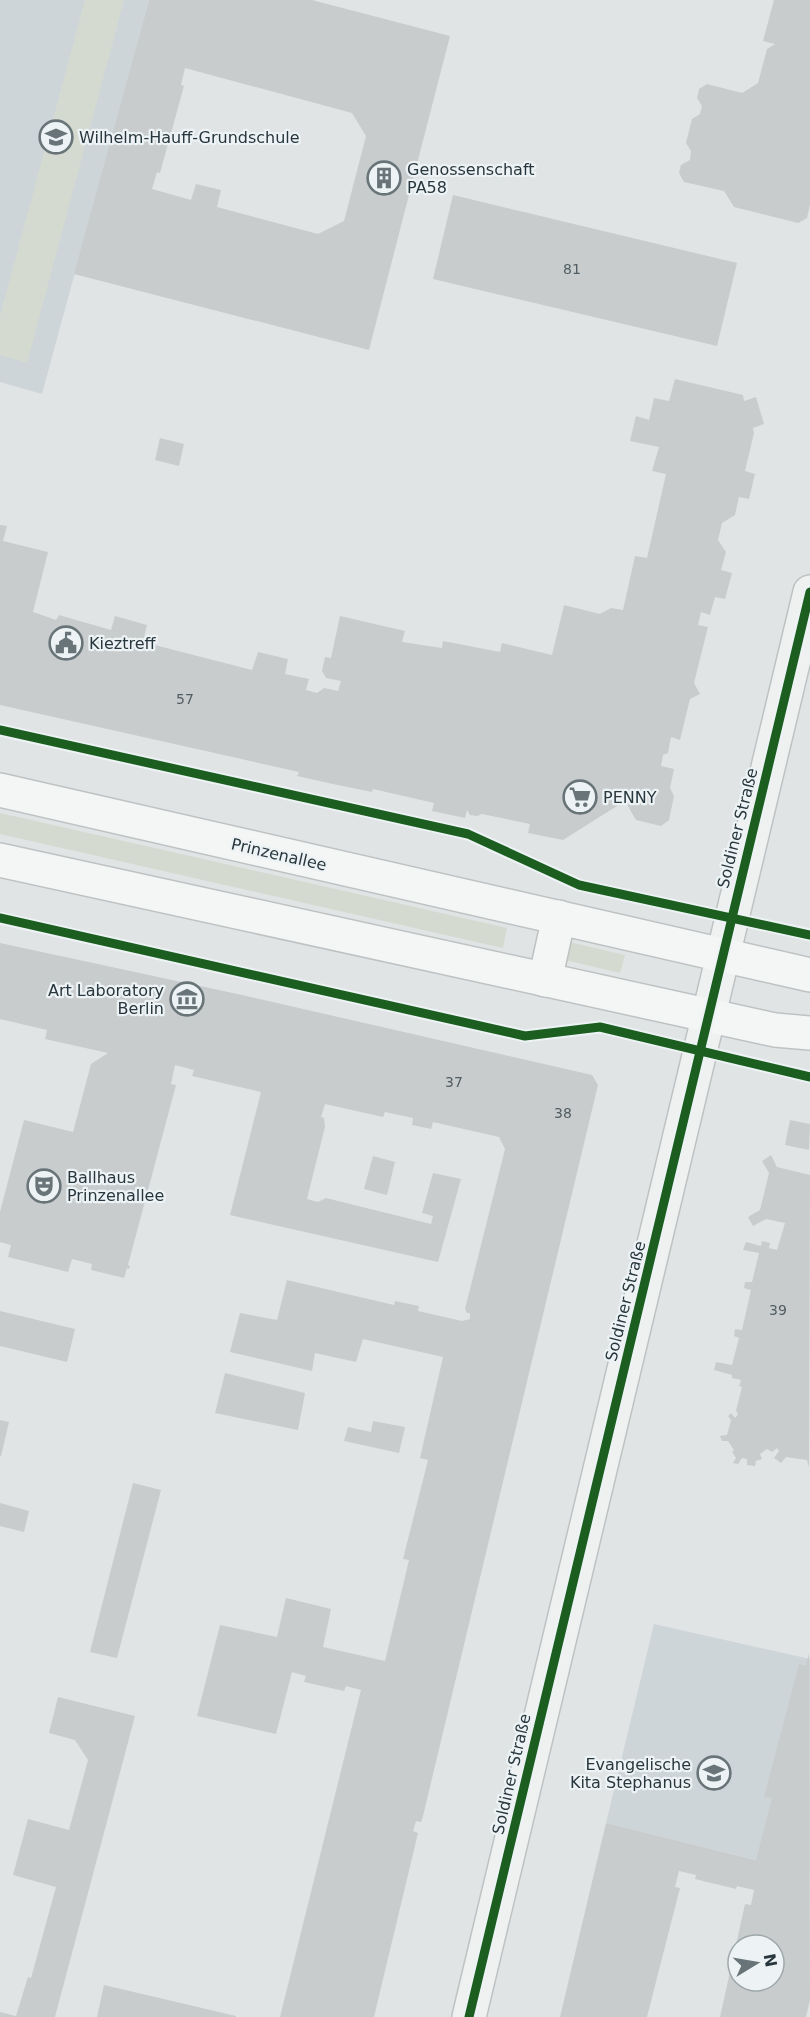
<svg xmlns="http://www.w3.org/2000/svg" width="810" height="2017" viewBox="0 0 810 2017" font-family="'DejaVu Sans',sans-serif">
  <rect width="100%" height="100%" fill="#e0e4e5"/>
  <g fill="#ced5d8">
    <path d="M 0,0 L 149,0 L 42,394 L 0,382 Z"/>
    <path d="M 654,1624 L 810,1659 L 810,1873 L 606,1823 Z"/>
  </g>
  <g fill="#d4dad0">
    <path d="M 85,0 L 124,0 L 27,363 L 0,355 L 0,316 Z"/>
    <path d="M 0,813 L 507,928 L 503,948 L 0,834 Z"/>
    <path d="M 569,942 L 625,955 L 620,973 L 565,960 Z"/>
  </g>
  <g fill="#c8cccd" fill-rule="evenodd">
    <path d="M 149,0 L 312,0 L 450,36 L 369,350 L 74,274 ZM 185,68 L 352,113 L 366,136 L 344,221 L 318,234 L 217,207 L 221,190 L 196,184 L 191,200 L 152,189 L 157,172 L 160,173 L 184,86 L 181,85 Z"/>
    <path d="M 774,0 L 810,0 L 810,204 L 807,218 L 798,223 L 734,207 L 724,191 L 684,182 L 679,173 L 681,165 L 690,160 L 691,151 L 686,143 L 692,119 L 700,114 L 702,106 L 697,98 L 699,89 L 707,84 L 742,93 L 758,83 L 767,49 L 775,44 L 763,41 Z"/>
    <path d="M 453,195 L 737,263 L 717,346 L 433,279 Z"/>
    <path d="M 675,379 L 743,395 L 744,401 L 756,397 L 764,424 L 753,428 L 754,433 L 745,471 L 755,474 L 749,499 L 739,497 L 735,515 L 722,523 L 718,540 L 726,552 L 721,570 L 732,573 L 725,599 L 715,597 L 710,615 L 701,612 L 698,625 L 708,627 L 694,683 L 700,694 L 690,699 L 680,740 L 671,737 L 668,753 L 663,755 L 661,766 L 674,769 L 670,788 L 674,796 L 669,820 L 661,826 L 636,820 L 625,801 L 563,840 L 528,833 L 530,824 L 482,814 L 477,816 L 470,815 L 467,810 L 465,818 L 432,811 L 434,803 L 373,789 L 372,792 L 333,784 L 297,776 L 299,772 L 0,705 L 0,525 L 7,526 L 3,541 L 48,552 L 33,612 L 56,620 L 59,615 L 111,630 L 115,616 L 147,625 L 143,642 L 252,670 L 258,652 L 288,659 L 285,674 L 309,679 L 306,690 L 317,693 L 324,688 L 338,691 L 341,681 L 326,678 L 322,671 L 325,657 L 331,658 L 340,616 L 405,631 L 402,642 L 442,648 L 443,641 L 500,652 L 502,643 L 552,655 L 564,605 L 600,614 L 611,608 L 623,610 L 635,556 L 647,558 L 666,474 L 652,471 L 659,447 L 630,441 L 636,416 L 649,420 L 654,398 L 669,401 Z"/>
    <path d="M 160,438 L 184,444 L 179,466 L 155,460 Z"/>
    <path d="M 0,943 L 242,995 L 592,1075 L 598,1085 L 423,1816 L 421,1822 L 416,1821 L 413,1831 L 418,1833 L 374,2017 L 280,2017 L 361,1690 L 346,1686 L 344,1691 L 304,1682 L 306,1676 L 292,1672 L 276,1734 L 197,1716 L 220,1625 L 277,1637 L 286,1598 L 331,1609 L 323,1647 L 385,1661 L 409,1560 L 403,1559 L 428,1460 L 420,1458 L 443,1357 L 363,1339 L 356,1362 L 315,1353 L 312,1371 L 230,1352 L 240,1313 L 277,1320 L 287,1280 L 394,1305 L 395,1301 L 419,1306 L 418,1311 L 462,1321 L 470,1319 L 470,1313 L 467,1313 L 465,1309 L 505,1149 L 499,1137 L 433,1122 L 431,1129 L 412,1125 L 413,1118 L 385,1112 L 383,1117 L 325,1104 L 321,1117 L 324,1118 L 325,1127 L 307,1199 L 318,1202 L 326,1198 L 431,1224 L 433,1216 L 422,1213 L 433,1173 L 461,1179 L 438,1262 L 230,1215 L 261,1092 L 192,1076 L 194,1070 L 175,1065 L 171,1084 L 176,1085 L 128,1265 L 130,1266 L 129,1269 L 127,1268 L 124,1278 L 91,1270 L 92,1264 L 72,1259 L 68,1272 L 8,1257 L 11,1245 L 0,1242 L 0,1212 L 24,1120 L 73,1132 L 91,1064 L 108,1053 L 45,1039 L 47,1030 L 0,1019 Z"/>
    <path d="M 790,1120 L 810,1124 L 809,1150 L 785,1145 Z"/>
    <path d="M 771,1155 L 777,1167 L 810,1175 L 809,1467 L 807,1460 L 786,1457 L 781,1463 L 774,1458 L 779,1451 L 777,1448 L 772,1452 L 767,1449 L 760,1454 L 762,1459 L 756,1461 L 755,1466 L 747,1465 L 747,1459 L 742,1458 L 738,1464 L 733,1463 L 736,1458 L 732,1452 L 734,1450 L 728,1441 L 722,1441 L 720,1436 L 727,1435 L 731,1420 L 728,1416 L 731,1413 L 735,1418 L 738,1414 L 736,1411 L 742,1387 L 739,1386 L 741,1380 L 732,1378 L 732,1375 L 714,1370 L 716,1362 L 732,1365 L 739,1338 L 734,1336 L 735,1329 L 742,1330 L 751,1290 L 744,1288 L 745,1282 L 752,1282 L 759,1253 L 743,1250 L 746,1242 L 761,1246 L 762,1241 L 770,1243 L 769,1248 L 777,1250 L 785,1223 L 766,1219 L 753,1226 L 748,1217 L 760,1210 L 769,1173 L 762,1161 Z"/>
    <path d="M 373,1156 L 395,1162 L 387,1195 L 364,1189 Z"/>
    <path d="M 0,1311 L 75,1329 L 67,1362 L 0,1346 Z"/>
    <path d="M 225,1373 L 305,1393 L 298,1430 L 215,1413 Z"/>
    <path d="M 0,1420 L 9,1422 L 1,1456 L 0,1456 Z"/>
    <path d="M 373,1421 L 405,1427 L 399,1453 L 344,1441 L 348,1427 L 371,1432 Z"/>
    <path d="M 133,1483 L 161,1490 L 117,1658 L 90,1652 Z"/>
    <path d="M 0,1503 L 29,1511 L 24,1532 L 0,1526 Z"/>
    <path d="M 809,1653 L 810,2000 L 806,2017 L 720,2017 L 745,1904 L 751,1905 L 754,1890 L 737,1886 L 736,1889 L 695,1879 L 696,1875 L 679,1871 L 675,1887 L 680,1888 L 647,2017 L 560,2017 L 606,1823 L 756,1860 L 772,1798 L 764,1797 L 799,1664 L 806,1666 ZM 738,1945 L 774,1945 L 774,1981 L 738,1981 Z"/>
    <path d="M 58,1697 L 135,1716 L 55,2017 L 0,2017 L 0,2012 L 16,2016 L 28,1977 L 31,1978 L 56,1887 L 13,1875 L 28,1819 L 69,1830 L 88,1760 L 75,1740 L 49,1733 Z"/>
    <path d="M 104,1985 L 236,2016 L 236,2017 L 97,2017 Z"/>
  </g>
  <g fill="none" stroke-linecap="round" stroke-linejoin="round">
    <g stroke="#bec2c3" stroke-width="36">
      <path id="minor" d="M 469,2017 L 810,592"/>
    </g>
    <g stroke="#bec2c3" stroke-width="36">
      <g id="secondary">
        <path d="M 0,790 L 810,975"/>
        <path d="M 0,860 L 775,1030 L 810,1033"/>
        <path d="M 545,980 L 559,917"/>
      </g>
    </g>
    <use href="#minor" stroke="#eff1f1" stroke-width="33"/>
    <use href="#secondary" stroke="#f4f5f5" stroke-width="33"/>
    <g stroke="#edf3f5" stroke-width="13">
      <g id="cycleway">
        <path d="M 0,730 L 468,834 L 579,885 L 810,935"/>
        <path d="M 0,918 L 525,1036 L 600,1027 L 810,1077"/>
        <path d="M 469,2017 L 810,592"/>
      </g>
    </g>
    <use href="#cycleway" stroke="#1b5e20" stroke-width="9"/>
  </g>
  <defs>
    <g id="school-ring" transform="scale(1.725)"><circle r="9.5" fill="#edf3f5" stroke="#687478" stroke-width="1.5"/><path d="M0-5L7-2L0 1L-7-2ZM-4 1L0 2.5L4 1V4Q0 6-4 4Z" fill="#687478"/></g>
    <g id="building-ring" transform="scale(1.725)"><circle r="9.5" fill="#edf3f5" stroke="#687478" stroke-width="1.5"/><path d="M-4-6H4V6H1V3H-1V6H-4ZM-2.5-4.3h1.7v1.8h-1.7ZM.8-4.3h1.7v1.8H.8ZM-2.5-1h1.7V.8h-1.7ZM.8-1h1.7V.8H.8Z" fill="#687478"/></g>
    <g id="civic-ring" transform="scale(1.725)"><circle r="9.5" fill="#edf3f5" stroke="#687478" stroke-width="1.5"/><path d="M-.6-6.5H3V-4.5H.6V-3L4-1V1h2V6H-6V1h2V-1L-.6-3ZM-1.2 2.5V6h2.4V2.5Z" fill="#687478"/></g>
    <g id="supermarket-ring" transform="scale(1.725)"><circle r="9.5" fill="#edf3f5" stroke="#687478" stroke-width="1.5"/><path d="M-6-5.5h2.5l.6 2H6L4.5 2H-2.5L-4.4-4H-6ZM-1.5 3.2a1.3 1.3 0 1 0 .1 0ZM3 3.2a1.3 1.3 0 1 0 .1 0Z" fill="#687478"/></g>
    <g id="museum-ring" transform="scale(1.725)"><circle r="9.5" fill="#edf3f5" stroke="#687478" stroke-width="1.5"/><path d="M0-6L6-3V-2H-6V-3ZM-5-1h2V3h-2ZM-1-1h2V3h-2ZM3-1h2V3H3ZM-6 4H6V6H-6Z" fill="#687478"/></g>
    <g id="theatre-ring" transform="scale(1.725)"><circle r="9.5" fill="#edf3f5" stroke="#687478" stroke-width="1.5"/><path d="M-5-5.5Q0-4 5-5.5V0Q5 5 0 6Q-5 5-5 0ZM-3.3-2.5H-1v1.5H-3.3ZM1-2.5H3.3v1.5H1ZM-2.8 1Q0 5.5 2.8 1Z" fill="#687478"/></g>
  </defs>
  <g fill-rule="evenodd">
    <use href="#school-ring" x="56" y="137"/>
    <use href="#building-ring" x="384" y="178"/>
    <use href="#civic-ring" x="66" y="643"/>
    <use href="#supermarket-ring" x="580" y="797"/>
    <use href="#museum-ring" x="187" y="999"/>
    <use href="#theatre-ring" x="44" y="1186"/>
    <use href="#school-ring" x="714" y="1773"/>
  </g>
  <g text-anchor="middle" stroke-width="4.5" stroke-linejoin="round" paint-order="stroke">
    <g font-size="14" fill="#515d62">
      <text x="572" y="274">81</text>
      <text x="185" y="704">57</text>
      <text x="454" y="1087">37</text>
      <text x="563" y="1118">38</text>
      <text x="778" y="1315">39</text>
    </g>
    <g font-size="16" fill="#28373d" stroke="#edf3f5" text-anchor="start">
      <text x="79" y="143">Wilhelm-Hauff-Grundschule</text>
      <text x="407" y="175">Genossenschaft<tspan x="407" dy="18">PA58</tspan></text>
      <text x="89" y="649">Kieztreff</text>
      <text x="603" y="803">PENNY</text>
      <text x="164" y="996" text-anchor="end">Art Laboratory<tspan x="164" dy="18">Berlin</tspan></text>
      <text x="67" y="1183">Ballhaus<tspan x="67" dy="18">Prinzenallee</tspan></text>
      <text x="691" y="1770" text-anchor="end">Evangelische<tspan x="691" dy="18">Kita Stephanus</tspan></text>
    </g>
    <g font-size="16" fill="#28373d" stroke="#edf3f5">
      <text transform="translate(737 828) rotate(-76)" y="6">Soldiner Straße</text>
      <text transform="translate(279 854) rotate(13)" y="6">Prinzenallee</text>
      <text transform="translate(625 1301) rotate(-76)" y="6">Soldiner Straße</text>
      <text transform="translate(511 1774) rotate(-77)" y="6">Soldiner Straße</text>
    </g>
  </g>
  <g transform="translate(756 1963) rotate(79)"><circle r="28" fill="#edf3f5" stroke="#9ea8ab" stroke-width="1.5"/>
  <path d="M0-4.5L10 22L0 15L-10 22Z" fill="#687478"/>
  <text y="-9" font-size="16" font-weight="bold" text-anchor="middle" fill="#28373d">N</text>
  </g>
</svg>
